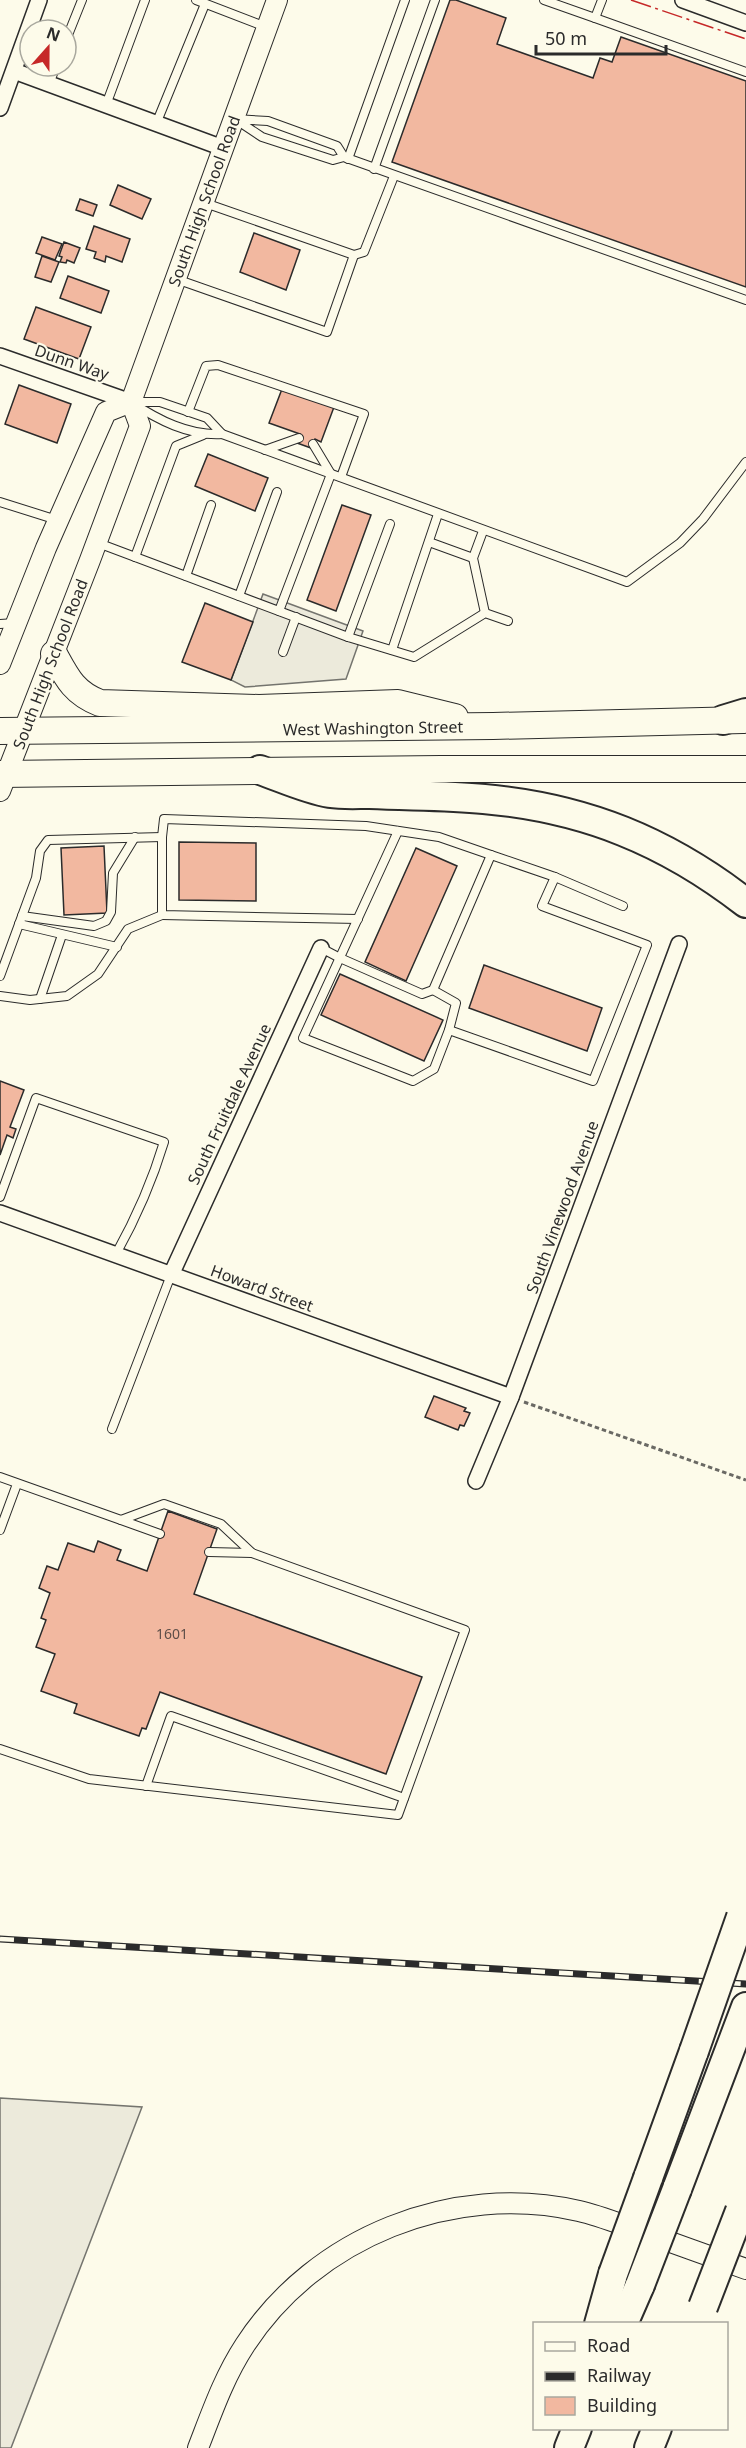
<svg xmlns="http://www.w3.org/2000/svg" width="746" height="2448" viewBox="0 0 746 2448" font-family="'Noto Sans',sans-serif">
  <rect width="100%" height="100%" fill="#fdfbea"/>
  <g fill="#eceadb" stroke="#74746e" stroke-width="1.5">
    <path d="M 263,594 L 363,631 L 346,679 L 245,687 L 231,680 Z"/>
    <path d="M 0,2098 L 142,2107 L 11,2448 L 0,2448 Z"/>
  </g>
  <g fill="#f2b8a0" stroke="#2b2b2b" stroke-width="1.5">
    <path d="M 450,0 L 456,0 L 506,18 L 497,44 L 593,78 L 600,58 L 612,62 L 621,37 L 746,81 L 746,287 L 392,162 Z"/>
    <path d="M 118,185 L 151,199 L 142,219 L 110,205 Z"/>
    <path d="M 80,199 L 97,205 L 93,216 L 76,210 Z"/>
    <path d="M 94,226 L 130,239 L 122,262 L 106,256 L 105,262 L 94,258 L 96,252 L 86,249 Z"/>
    <path d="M 254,233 L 300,250 L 286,290 L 240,272 Z"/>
    <path d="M 42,237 L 62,244 L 55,260 L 36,253 Z"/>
    <path d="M 64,242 L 80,248 L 74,263 L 67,260 L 66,263 L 60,262 L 62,257 L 59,256 Z"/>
    <path d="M 42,256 L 59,262 L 51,282 L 35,277 Z"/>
    <path d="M 68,276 L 109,291 L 101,313 L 60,298 Z"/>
    <path d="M 36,307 L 91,327 L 79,359 L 24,339 Z"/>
    <path d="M 19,385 L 71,404 L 57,443 L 5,424 Z"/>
    <path d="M 282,389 L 334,407 L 321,442 L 315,439 L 311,448 L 297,443 L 300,434 L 269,423 Z"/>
    <path d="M 208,454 L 268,478 L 255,511 L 195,486 Z"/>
    <path d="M 342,505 L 371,515 L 336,611 L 307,600 Z"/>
    <path d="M 205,603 L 253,622 L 231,680 L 182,662 Z"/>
    <path d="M 179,842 L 256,843 L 256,901 L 179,900 Z"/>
    <path d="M 104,846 L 107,913 L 64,915 L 61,848 Z"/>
    <path d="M 416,848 L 457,866 L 406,981 L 365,962 Z"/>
    <path d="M 484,965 L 602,1008 L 587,1051 L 469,1008 Z"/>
    <path d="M 340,974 L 443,1020 L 424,1061 L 321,1015 Z"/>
    <path d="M 0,1081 L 24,1090 L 10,1127 L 16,1129 L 13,1138 L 7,1135 L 0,1155 Z"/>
    <path d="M 434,1396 L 466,1408 L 464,1411 L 470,1413 L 464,1426 L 460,1425 L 458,1430 L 425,1417 Z"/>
    <path d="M 168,1511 L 217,1529 L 194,1594 L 422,1677 L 386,1774 L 160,1692 L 146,1729 L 142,1728 L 139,1736 L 74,1713 L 77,1704 L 41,1691 L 55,1654 L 36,1647 L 46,1620 L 41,1618 L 50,1593 L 39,1588 L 47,1566 L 58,1570 L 68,1543 L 94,1552 L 98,1541 L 121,1550 L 117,1560 L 147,1571 Z"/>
  </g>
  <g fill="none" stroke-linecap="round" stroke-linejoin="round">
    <g stroke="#2b2b2b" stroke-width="10">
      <g id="service">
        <path d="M 196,0 L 266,27"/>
        <path d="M 544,0 L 595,18 L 602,0"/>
        <path d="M 595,18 L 746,72"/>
        <path d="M 66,40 L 82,0"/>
        <path d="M 49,84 L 56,66"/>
        <path d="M 106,105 L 145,0"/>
        <path d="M 235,119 L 268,121 L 337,146 L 344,157 L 333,160 L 262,137 Z"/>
        <path d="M 156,124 L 205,4"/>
        <path d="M 344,157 L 746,300"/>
        <path d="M 348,159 L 405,0"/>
        <path d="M 374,169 L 435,0"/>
        <path d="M 354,255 L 364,252 L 394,176"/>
        <path d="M 176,279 L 327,332 L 354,255 L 205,203"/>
        <path d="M 131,402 L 160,402 L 207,418 L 222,434 C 189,436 158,420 131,402 Z"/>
        <path d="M 188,412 L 206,366 L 218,365 L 364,414 L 341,477"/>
        <path d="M 222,434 L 627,582 L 680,543 L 703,519 L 746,462"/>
        <path d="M 265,450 L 299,438"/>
        <path d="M 0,502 L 57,520"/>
        <path d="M 483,531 L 473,558 L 485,613"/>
        <path d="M 429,542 L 473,558"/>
        <path d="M 98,543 L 348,637 L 414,657 L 485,613 L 508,621"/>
        <path d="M 135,557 L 176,446 L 203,435"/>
        <path d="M 186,576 L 211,505"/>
        <path d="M 239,596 L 277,492"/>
        <path d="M 279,611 L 331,474 L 313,444"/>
        <path d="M 0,624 L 15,623"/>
        <path d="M 348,637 L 390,524"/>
        <path d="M 392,650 L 438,514"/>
        <path d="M 283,652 L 296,617"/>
        <path d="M 398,831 L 303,1038 L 413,1081 L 434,1069 L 449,1030 L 456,1003 L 433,990"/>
        <path d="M 555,877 L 623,906"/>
        <path d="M 22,916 L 94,926 L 106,921 L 111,912 L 113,873 L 135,837"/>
        <path d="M 19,924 L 117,947"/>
        <path d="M 321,948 L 340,958 L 422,994 L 433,990 L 491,855 L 439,837 L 366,826 L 164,819 L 162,837 L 162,915 L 358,919"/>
        <path d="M 0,976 L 36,878 L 40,851 L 48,840 L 162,837"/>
        <path d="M 0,996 L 30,1000 L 67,996 L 98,974 L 128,929 L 162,915"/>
        <path d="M 40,999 L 62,935"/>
        <path d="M 449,1030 L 593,1081 L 647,945 L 542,906 L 555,877 L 491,855"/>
        <path d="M 0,1197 L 36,1098 L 164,1142 C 152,1182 136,1218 116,1254"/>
        <path d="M 112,1429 L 171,1275"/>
        <path d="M 0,1477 L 121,1520 L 164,1504 L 221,1524 L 252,1553 L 465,1630 L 398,1815 L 89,1779 L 0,1749"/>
        <path d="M 121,1520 L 160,1534"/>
        <path d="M 0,1530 L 17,1484"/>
        <path d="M 209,1552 L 252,1553"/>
        <path d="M 146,1786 L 171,1716 L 404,1798"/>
      </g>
    </g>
    <g stroke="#2b2b2b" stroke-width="18">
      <g id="minor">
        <path d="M 683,0 L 746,23"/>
        <path d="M 14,71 L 223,148"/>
        <path d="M 0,108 L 39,0"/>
        <path d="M 0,356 L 131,402"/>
        <path d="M 0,1213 L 511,1397"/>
        <path d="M 171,1275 L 321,948"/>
        <path d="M 476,1481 L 511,1397 L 679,944"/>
      </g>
    </g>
    <g stroke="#2b2b2b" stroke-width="22">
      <g id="tertiary">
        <path d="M 0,664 L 46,548 L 106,412 L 131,402"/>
        <path d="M 0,791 L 90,560 L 140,426 L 131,402 L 277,0"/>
        <path d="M 198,2448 C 212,2412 224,2377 245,2345 C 315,2237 453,2182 579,2211 C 601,2216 622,2225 643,2232 C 678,2245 712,2257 746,2269"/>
      </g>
    </g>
    <g stroke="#2b2b2b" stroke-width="28">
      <g id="primary">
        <path d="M 54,654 C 67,678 74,693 100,703 L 259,708 L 398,703 L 455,717"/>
        <path d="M 0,731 L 493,726 L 743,720"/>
        <path d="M 0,774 L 441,769 L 746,769"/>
      </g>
    </g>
    <g stroke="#2b2b2b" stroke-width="32">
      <g id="motorway">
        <path d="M 723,720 L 746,713"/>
        <path d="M 260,770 C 283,778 306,789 330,793 C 343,795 357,794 370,794 C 408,796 446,795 484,799 C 585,808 666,841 746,903"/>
        <path d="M 648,2178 L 694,2051"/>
        <path d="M 677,2189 L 746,2007"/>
        <path d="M 599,2324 L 613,2274"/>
        <path d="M 623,2324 L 640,2285"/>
        <path d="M 569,2448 L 577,2428"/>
        <path d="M 649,2448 L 657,2428"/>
      </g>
    </g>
    <path stroke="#6a6964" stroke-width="3" stroke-dasharray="4.5 3" stroke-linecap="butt" d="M 524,1402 L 746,1480"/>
    <use href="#service" stroke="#fdfbea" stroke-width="8"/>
    <use href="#minor" stroke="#fdfbea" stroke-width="15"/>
    <use href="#tertiary" stroke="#fdfbea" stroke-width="20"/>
    <use href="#primary" stroke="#fdfbea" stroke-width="26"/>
    <use href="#motorway" stroke="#fdfbea" stroke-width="28"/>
    <g stroke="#2b2b2b" stroke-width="7">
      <path id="rail" d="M 0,1939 L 746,1984"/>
    </g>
    <use href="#rail" stroke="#fdfbea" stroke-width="4.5" stroke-dasharray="14" stroke-linecap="butt"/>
    <g stroke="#2b2b2b" stroke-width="32" stroke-linecap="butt">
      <g id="motorway-bridge">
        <path d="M 694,2051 L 741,1917"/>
        <path d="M 613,2274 L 648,2178"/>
        <path d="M 640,2285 L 677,2189"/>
        <path d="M 703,2307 L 740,2211"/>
      </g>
    </g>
    <use href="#motorway-bridge" stroke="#fdfbea" stroke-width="28"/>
    <path stroke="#c62828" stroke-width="1.5" stroke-dasharray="21 4.5 3 4.5" stroke-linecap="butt" d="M 631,0 L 746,39"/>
  </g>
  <g text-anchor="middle" stroke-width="4.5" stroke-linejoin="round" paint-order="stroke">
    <g font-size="14" fill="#5d4e48">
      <text x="172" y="1639">1601</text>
    </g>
    <g font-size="16" fill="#2b2b2b" stroke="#fdfbea">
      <text transform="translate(204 201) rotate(-70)" y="6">South High School Road</text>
      <text transform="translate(72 362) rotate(19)" y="6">Dunn Way</text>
      <text transform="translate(50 664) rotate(-69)" y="6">South High School Road</text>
      <text transform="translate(373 728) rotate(-1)" y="6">West Washington Street</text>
      <text transform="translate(229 1104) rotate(-65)" y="6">South Fruitdale Avenue</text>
      <text transform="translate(562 1207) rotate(-70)" y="6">South Vinewood Avenue</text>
      <text transform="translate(262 1288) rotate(20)" y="6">Howard Street</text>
    </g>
  </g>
  <rect x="533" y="2322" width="195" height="108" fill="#fdfbea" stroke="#a9a89e" stroke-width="1.5"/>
  <rect x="545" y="2342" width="30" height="9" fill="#fdfbea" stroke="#a9a89e" stroke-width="1.5"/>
  <text x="587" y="2352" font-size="18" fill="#2b2b2b">Road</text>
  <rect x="545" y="2372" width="30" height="9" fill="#2b2b2b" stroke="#a9a89e" stroke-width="1.5"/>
  <text x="587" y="2382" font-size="18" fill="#2b2b2b">Railway</text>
  <rect x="545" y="2397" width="30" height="18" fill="#f2b8a0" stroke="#a9a89e" stroke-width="1.5"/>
  <text x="587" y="2412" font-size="18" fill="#2b2b2b">Building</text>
  <g transform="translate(48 48) rotate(21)"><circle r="28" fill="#fdfbea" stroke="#a9a89e" stroke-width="1.5"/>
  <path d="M0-4.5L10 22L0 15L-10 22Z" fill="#c62828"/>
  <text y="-9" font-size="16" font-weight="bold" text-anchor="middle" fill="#2b2b2b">N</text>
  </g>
  <path d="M536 45v9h130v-9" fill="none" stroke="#2b2b2b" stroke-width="3"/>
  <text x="545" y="45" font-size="18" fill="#2b2b2b" stroke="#fdfbea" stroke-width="4.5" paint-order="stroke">50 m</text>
</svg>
